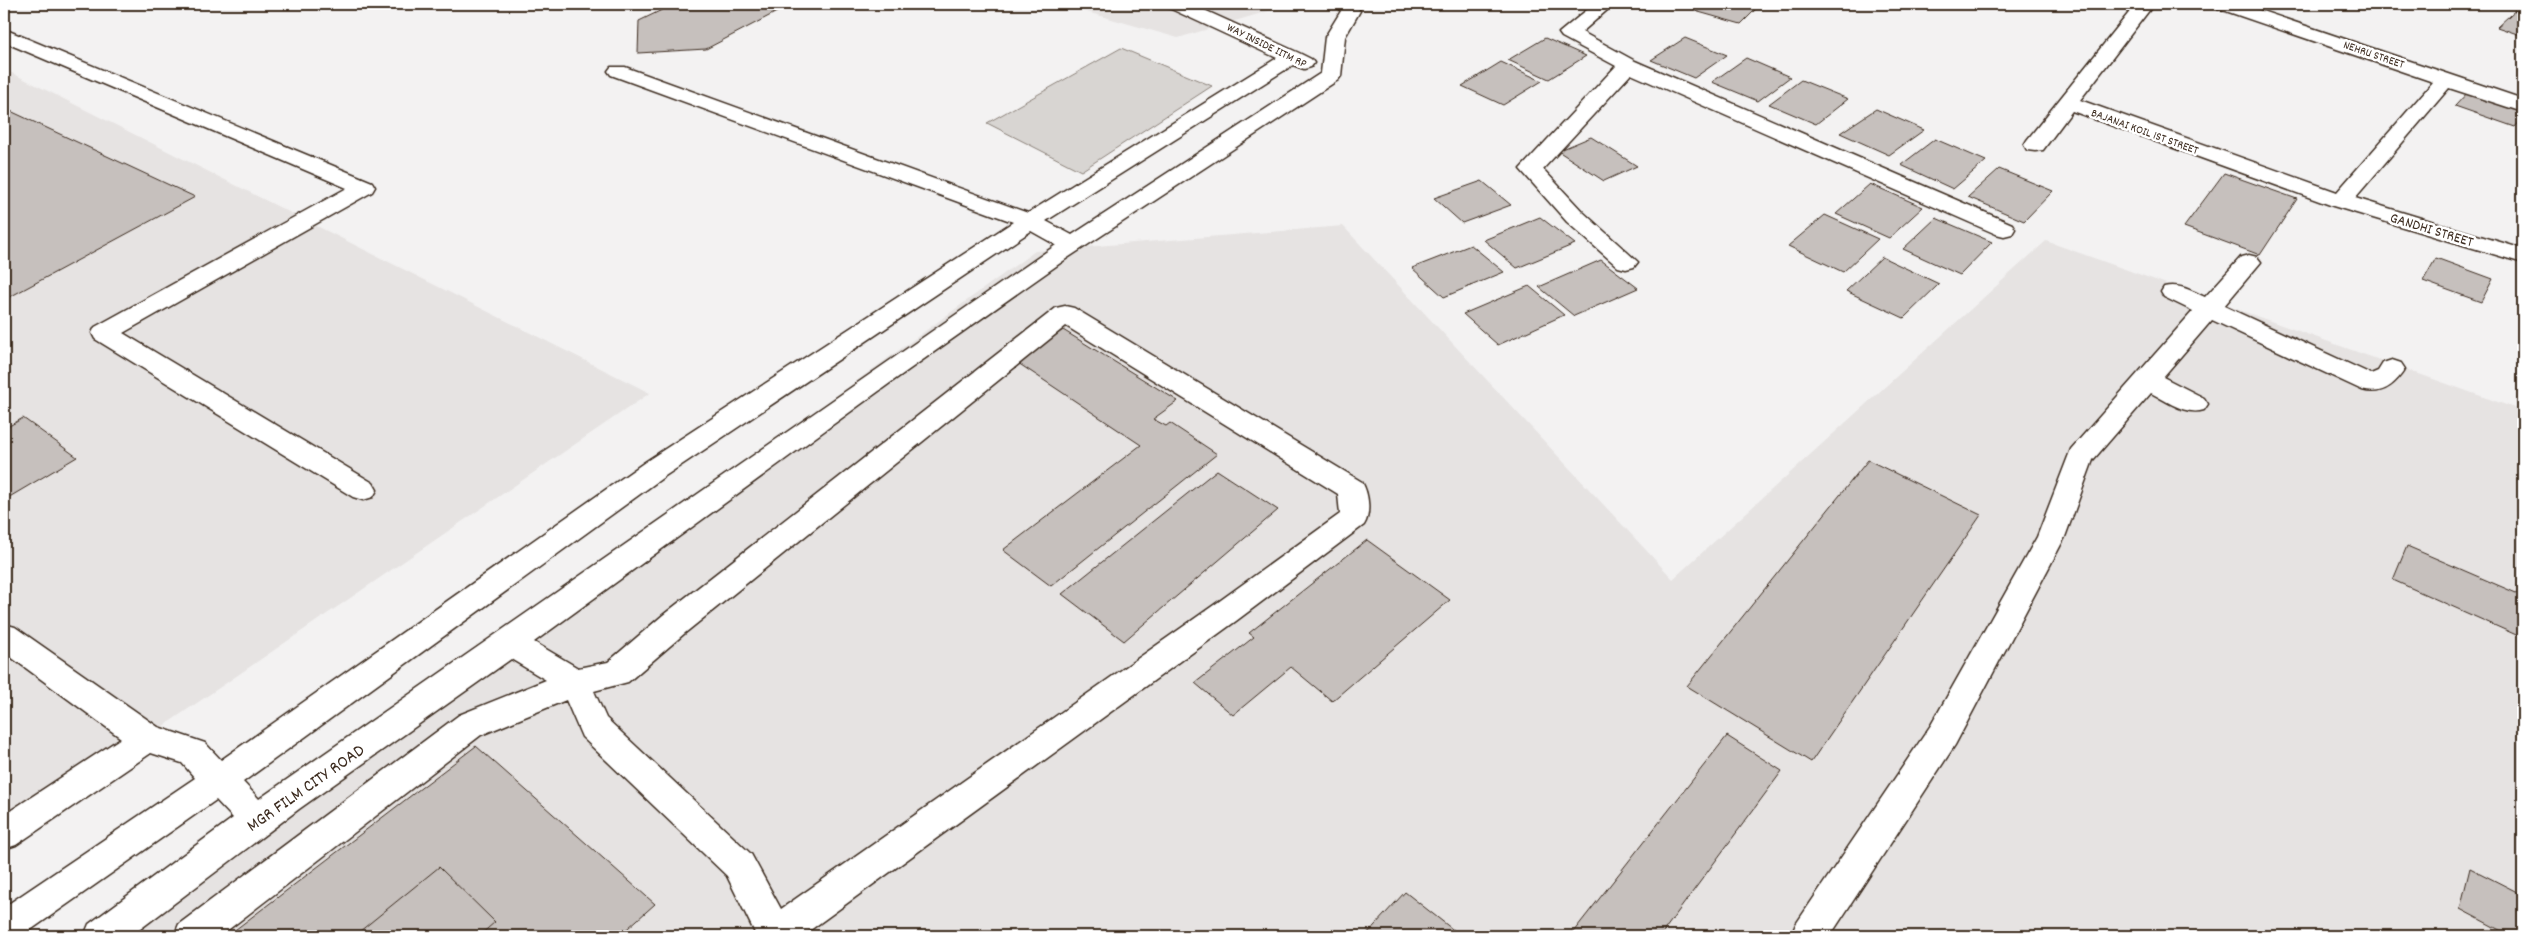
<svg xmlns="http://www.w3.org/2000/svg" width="2527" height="940" viewBox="0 0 2527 940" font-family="Dekko,sans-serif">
  <rect width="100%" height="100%" fill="#f3f2f2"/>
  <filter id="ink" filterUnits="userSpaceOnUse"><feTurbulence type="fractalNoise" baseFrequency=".02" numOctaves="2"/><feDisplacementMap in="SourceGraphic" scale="10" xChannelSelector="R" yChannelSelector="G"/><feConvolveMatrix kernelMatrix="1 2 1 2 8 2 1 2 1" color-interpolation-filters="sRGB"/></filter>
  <g filter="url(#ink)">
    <g fill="#e6e3e2">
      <path d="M 1059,4 L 1267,4 L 1275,9 L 1178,38 Z"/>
      <path d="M 4,69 L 650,393 L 4,835 Z"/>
      <path d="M 1343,226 L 1673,579 L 2046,241 L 2523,411 L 2523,936 L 95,936 L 1035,251 Z"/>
    </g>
    <path fill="#d8d5d2" stroke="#8a8078" d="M 1121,48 L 1212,86 L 1081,171 L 987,123 Z"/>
    <g fill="#c6c0bd" stroke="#3b2a1e">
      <path d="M 674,4 L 792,4 L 706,49 L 638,53 L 639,21 Z"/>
      <path d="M 1703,4 L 1761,4 L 1741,24 L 1695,11 Z"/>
      <path d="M 2522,4 L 2523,36 L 2497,27 Z"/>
      <path d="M 1545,38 L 1586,56 L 1549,79 L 1508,60 Z"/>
      <path d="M 1685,38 L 1727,55 L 1694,78 L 1651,60 Z"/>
      <path d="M 1746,58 L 1790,77 L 1758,101 L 1712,82 Z"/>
      <path d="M 1501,62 L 1542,81 L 1503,105 L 1462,86 Z"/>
      <path d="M 1801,80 L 1848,99 L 1816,124 L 1769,104 Z"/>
      <path d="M 2469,91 L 2523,110 L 2523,118 L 2515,127 L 2455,106 Z"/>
      <path d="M 4,108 L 195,197 L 4,300 Z"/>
      <path d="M 1876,109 L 1924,130 L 1889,155 L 1840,133 Z"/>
      <path d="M 1591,137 L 1637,166 L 1604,181 L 1558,151 Z"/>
      <path d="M 1935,139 L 1986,161 L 1953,189 L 1901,165 Z"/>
      <path d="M 1999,169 L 2053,191 L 2024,221 L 1968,197 Z"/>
      <path d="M 2224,173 L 2297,199 L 2260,255 L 2184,227 Z"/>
      <path d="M 1482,181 L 1511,205 L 1462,223 L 1434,198 Z"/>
      <path d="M 1870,184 L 1923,207 L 1889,238 L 1836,214 Z"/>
      <path d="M 1825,215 L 1878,239 L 1843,272 L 1788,246 Z"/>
      <path d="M 1540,217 L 1575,244 L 1517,268 L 1484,240 Z"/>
      <path d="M 1936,218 L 1992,242 L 1960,275 L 1903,249 Z"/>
      <path d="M 1471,245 L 1504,272 L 1444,297 L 1412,268 Z"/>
      <path d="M 1882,257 L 1939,284 L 1904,318 L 1846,291 Z"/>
      <path d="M 2436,258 L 2493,279 L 2481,302 L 2423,281 Z"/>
      <path d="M 1601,260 L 1638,288 L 1574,316 L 1539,287 Z"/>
      <path d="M 1529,286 L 1564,315 L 1498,345 L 1463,314 Z"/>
      <path d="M 1063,330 L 1178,401 L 1153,419 L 1166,426 L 1170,423 L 1217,454 L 1051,586 L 1003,550 L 1141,445 L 1015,361 Z"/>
      <path d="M 23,418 L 77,457 L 6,499 L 4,497 L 4,429 Z"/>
      <path d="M 1868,460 L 1981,515 L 1811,762 L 1687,686 Z"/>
      <path d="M 1217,470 L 1278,510 L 1124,641 L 1062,594 Z"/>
      <path d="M 1367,540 L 1450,600 L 1332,701 L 1291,667 L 1233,715 L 1195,683 L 1254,637 L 1249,633 Z"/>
      <path d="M 2407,546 L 2523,596 L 2523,638 L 2393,580 Z"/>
      <path d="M 1727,736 L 1782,771 L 1660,936 L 1570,936 Z"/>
      <path d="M 476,746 L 655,904 L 619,936 L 227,936 Z"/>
      <path d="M 439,867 L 495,922 L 479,936 L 354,936 Z"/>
      <path d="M 2470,868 L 2523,895 L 2523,936 L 2511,936 L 2460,909 Z"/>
      <path d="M 1405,892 L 1461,936 L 1365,936 Z"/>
    </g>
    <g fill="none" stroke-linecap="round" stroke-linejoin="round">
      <g stroke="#3b2a1e" stroke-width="3">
        <g id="lane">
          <path d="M 1167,4 L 1191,4 L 1299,53 L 1311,59 L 1314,63 L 1311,67 L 1304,69 L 1293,65 L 1046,221 L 1072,235 L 1321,73 L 1325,37 L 1341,11 L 1336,4 L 1355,4 L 1360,11 L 1345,37 L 1341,76 L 1338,80 L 1066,259 L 890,383 L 534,642 L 578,668 L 608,662 L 663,615 L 1056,308 L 1065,306 L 1074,308 L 1362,482 C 1369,494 1371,514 1364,525 L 1236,621 L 802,936 L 754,936 L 755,933 L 727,876 L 582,737 L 566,700 L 481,735 L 220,936 L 174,936 L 179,924 L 459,715 L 546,680 L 511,659 L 299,809 L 131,936 L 84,936 L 89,924 L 233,818 L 216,800 L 22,936 L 4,936 L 4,907 L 195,778 L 182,763 L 151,753 L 16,845 L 4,849 L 4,815 L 121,738 L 4,652 L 4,624 L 15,627 L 158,727 L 205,743 L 221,760 L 645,462 L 1013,222 L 611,75 L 608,71 L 611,67 L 625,67 L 1028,213 L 1277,58 L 1169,8 ZM 1031,231 L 1056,245 L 259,799 L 243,782 L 665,476 ZM 1066,326 L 1338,494 L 1340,514 L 1214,605 L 781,909 L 751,854 L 606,718 L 594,691 L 628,682 L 685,633 Z"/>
          <path d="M 4,29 L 372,182 L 375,187 L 372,192 L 123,333 L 373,483 L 377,490 L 373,497 L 363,500 L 353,497 L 95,339 L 92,333 L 95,327 L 347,188 L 4,42 Z"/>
          <path d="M 2249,255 L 2257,257 L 2261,262 L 2224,306 L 2371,374 L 2378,371 L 2383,363 L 2392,360 L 2401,363 L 2405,369 C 2395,385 2382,396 2362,390 L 2212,320 L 2163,377 L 2204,398 L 2208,404 L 2204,410 C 2186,416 2167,401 2151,393 L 2093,460 L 2065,537 L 1955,745 L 1830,936 L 1791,936 L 1796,924 L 1931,725 L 2037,537 L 2071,449 L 2193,311 L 2164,297 L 2161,292 L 2164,287 C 2179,283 2192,291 2205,297 L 2241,257 Z"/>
        </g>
      </g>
      <g stroke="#3b2a1e" stroke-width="3">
        <g id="street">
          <path d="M 1594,4 L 1614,4 L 1582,32 L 1635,61 L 2012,224 L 2015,229 L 2012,234 L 2004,236 L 1996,234 L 1631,74 L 1543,169 L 1583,212 L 1638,262 L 1634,267 L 1626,269 L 1618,267 L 1567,222 L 1520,169 L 1616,66 L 1562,37 L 1559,33 Z"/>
          <path d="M 2136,4 L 2154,4 L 2080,100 L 2337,192 L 2433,82 L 2217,8 L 2215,4 L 2241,4 L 2523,99 L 2523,112 L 2449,88 L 2355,198 L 2523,249 L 2523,263 L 2333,206 L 2072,111 L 2043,150 L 2035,151 L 2027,150 L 2024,145 L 2027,140 Z"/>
        </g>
      </g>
      <use href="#lane" fill="#fff" fill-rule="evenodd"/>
      <use href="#street" fill="#fff" fill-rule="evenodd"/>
    </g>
  </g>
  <g text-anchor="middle" stroke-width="5" stroke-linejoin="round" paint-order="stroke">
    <g font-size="12" fill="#3b2a1e" stroke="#fff">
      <text transform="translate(1267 45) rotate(26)" y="4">WAY INSIDE IITM RP</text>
      <text transform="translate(2374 54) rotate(19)" y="4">NEHRU STREET</text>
      <text transform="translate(2145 131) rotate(20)" y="4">BAJANAI KOIL 1ST STREET</text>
    </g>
    <g font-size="15" fill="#3b2a1e" stroke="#fff">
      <text transform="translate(2432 229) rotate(17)" y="5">GANDHI STREET</text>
    </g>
    <g font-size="18" fill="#3b2a1e" stroke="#fff">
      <text transform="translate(305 787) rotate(-35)" y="6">MGR FILM CITY ROAD</text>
    </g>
  </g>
  <rect width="2527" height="940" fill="none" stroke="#fff" stroke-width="20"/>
  <rect x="10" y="10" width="2507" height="920" fill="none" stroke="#3b2a1e" stroke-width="2" filter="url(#ink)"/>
</svg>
